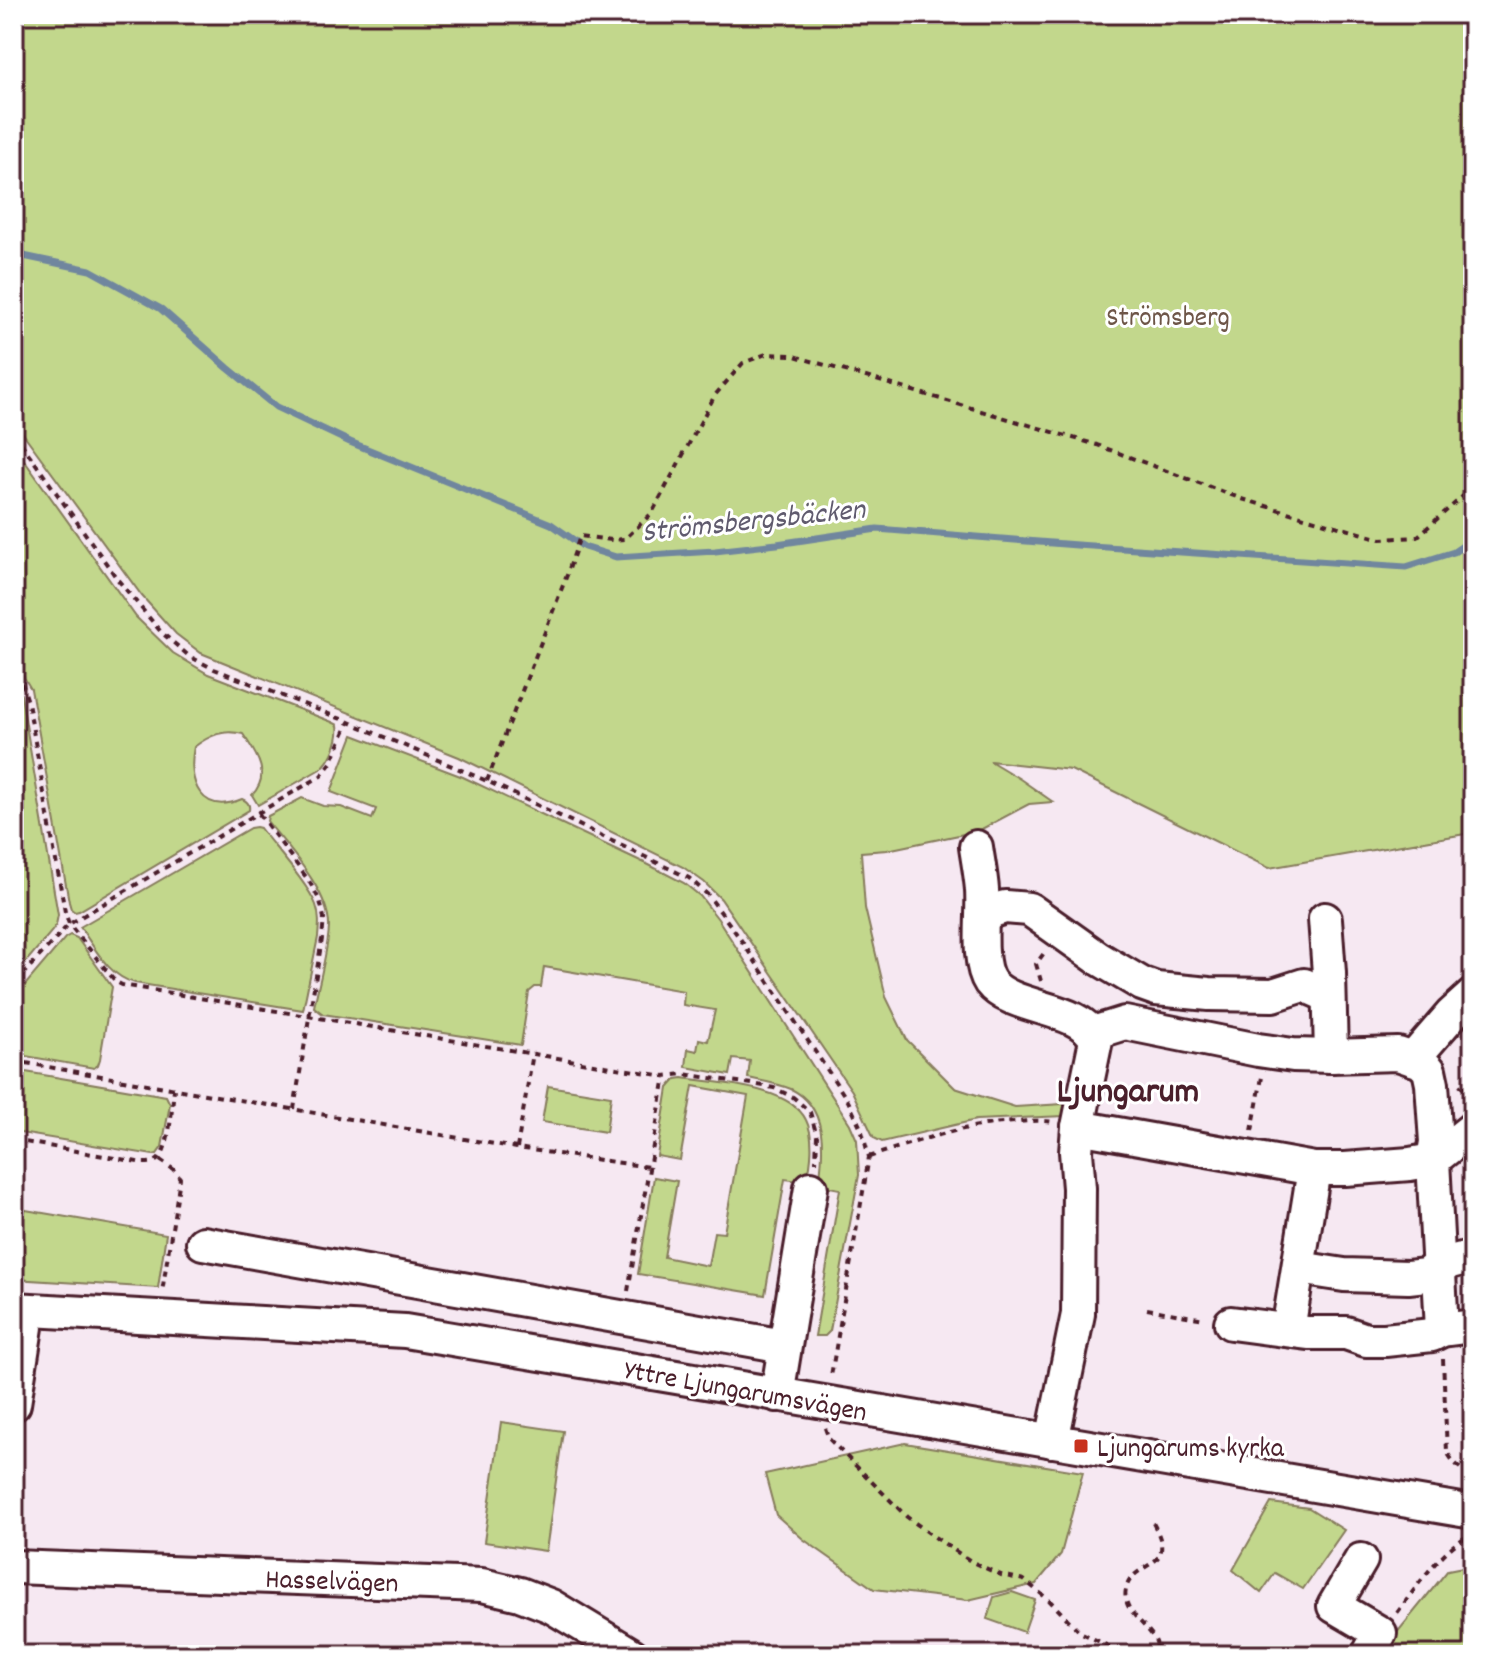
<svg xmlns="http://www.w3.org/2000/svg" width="1487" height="1669" viewBox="0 0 1487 1669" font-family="Dekko,sans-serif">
  <rect width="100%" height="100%" fill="#f6e8f2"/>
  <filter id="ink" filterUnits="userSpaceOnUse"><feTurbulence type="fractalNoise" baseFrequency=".0125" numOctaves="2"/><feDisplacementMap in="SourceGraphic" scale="16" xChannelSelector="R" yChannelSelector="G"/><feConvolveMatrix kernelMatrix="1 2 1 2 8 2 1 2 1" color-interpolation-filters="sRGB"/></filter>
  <g filter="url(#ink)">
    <g fill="#c2d78c" stroke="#867b5c" stroke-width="2">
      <path d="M 14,14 L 1473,14 L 1473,829 L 1465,834 L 1269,868 L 1071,770 L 990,761 L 1020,779 L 1053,802 L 1029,804 L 978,831 L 887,850 L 861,852 L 865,908 L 886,997 L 907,1040 L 955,1088 L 1015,1107 L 1063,1104 L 1083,1050 L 1081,1031 L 1086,1035 L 1088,1058 L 1077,1107 L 1072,1114 L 1065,1116 L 976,1120 L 882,1142 L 874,1138 L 852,1091 L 721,899 L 704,882 L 683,867 L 459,757 L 201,653 L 176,634 L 142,596 L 14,421 Z"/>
      <path d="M 14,446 L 136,617 L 173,653 L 208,674 L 332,722 L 338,725 C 340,739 332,758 322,768 L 258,805 L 252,795 C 272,774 256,754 243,734 C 224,729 210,735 194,747 C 187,782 201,816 242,799 C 247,801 250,805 249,810 L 79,911 L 75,912 L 71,909 L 69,902 L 31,689 L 22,674 L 14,666 Z"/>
      <path d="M 21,695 L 58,915 L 56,925 L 52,931 L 14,976 L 14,696 Z"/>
      <path d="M 353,735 L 463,777 L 649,865 L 684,883 L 700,896 L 718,919 L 850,1124 L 857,1140 L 859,1175 L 830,1331 L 825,1336 L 815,1336 L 840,1189 L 819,1185 C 824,1150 828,1107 791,1089 C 777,1083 762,1081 748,1078 L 750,1061 L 733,1059 L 730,1075 L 686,1067 L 688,1049 L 697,1051 L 699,1039 L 708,1041 L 715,1010 L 683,1005 L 684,991 L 544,967 L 541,987 L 535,987 L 529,992 L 521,1045 L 323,1014 L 314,1007 C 319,982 328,951 329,927 C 330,892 288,848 267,821 L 268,816 L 302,798 L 323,806 L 341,807 L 372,819 L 376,809 L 331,792 Z"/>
      <path d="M 256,827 L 260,828 C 275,848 308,884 316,905 C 320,916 319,926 318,937 L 303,1010 L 135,983 C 108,976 95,948 80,927 L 250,828 Z"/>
      <path d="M 70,935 L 77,938 L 112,987 L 100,1059 L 98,1065 L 94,1068 L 14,1054 L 14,998 L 65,938 Z"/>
      <path d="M 14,1070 L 166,1096 L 170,1104 L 162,1147 L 157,1154 L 153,1155 L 14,1132 Z"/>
      <path d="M 683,1078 C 716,1083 790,1086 806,1120 C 815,1138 811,1163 807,1182 L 785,1179 L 765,1295 L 638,1274 L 654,1177 L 677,1181 L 664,1257 L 708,1266 L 714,1232 L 724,1233 L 748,1096 L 693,1086 L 680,1160 L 657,1156 L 668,1088 L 676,1079 Z"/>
      <path d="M 548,1086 L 611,1096 L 606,1132 L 542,1122 Z"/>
      <path d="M 14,1208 L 166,1234 L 158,1288 L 14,1279 Z"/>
      <path d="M 501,1422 L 563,1431 L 546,1551 L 484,1542 Z"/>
      <path d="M 905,1443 L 1083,1472 L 1061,1554 L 1036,1584 L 968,1600 L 874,1589 L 803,1539 L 776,1515 L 765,1474 Z"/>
      <path d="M 1271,1503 L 1309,1508 L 1344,1530 L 1303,1589 L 1275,1573 L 1261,1593 L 1233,1570 Z"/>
      <path d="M 1473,1565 L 1473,1655 L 1382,1655 L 1391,1640 L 1448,1570 Z"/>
      <path d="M 1012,1592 L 1035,1600 L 1024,1632 L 987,1619 L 994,1597 Z"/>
    </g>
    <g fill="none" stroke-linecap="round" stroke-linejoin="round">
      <path stroke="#70869e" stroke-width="7" d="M 14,254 L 90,270 L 161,309 L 228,368 L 276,407 L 350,442 L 551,524 L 584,547 L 616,557 L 715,551 L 777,544 L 877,529 L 1077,545 L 1406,567 L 1454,552 L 1473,539"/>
      <g stroke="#4a1f2b" stroke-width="38">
        <g id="minor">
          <path d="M 976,847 C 978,861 981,876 982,890 C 984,915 976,961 990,982 C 1012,1011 1080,1005 1096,1040 L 1078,1127 L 1076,1152 L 1079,1188 L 1078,1314 L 1052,1441"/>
          <path d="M 1325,919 L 1329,973 L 1331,1056"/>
          <path d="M 982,920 L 992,911 L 1005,907 L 1029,909 L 1098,958 L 1142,984 L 1156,989 L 1209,994 L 1273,995 L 1304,985 L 1329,996"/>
          <path d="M 1093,1033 L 1125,1023 L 1258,1050 L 1293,1055 L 1331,1056 L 1398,1054 L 1413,1059 L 1421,1062 L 1429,1070 L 1432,1084 L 1436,1142 L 1433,1160 L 1442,1330"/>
          <path d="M 1413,1059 L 1452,1014 L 1473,995"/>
          <path d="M 1078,1127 L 1314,1169 L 1345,1169 L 1410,1164 L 1433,1160 L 1473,1128"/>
          <path d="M 203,1243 L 784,1346"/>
          <path d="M 1299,1268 L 1344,1275 L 1408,1277 L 1426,1275 L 1439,1265 L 1473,1256"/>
          <path d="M 14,1309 L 405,1331 L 1473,1512"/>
          <path d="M 1231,1323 L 1308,1333 L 1346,1333 L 1366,1340 L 1385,1340 L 1432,1335 L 1442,1330 L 1473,1326"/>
          <path d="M 1288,1330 L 1314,1169"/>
          <path d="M 777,1395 L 811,1188"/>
          <path d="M 14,1404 L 26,1327"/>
          <path d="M 1361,1560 L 1334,1606 L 1380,1633 L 1368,1655"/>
          <path d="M 14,1567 L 482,1585 L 520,1594 L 551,1606 L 632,1655"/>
        </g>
      </g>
      <g stroke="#4a1f2b" stroke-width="4" stroke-dasharray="6 6" stroke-linecap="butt">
        <path d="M 14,433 L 118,580 L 161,632 L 189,656 L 214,669 L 349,722 L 487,781 L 689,878 L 708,895 L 739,937 L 848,1101 L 861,1128 L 869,1157 L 831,1376"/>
        <path d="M 14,673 L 23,686 L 28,702 L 65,912 L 69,924 L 116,982 L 122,985 L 665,1076"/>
        <path d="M 487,781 L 567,575 L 580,536 L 612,540 L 625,539 L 652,513 L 715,395 L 743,363 L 766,354 L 791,355 L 1097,445 L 1242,499 L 1381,539 L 1417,537 L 1473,487"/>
        <path d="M 259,814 L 309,881 L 320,901 L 324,918 L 322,939 L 294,1109"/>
        <path d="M 1041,981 L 1036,964 L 1044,953"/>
        <path d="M 14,984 L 69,924 L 321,776 L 331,763 L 349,722"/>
        <path d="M 14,1061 L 517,1148 L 649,1167"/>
        <path d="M 1459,1085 L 1473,1096"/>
        <path d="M 1252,1131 L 1262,1077"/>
        <path d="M 14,1140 L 143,1163 C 147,1163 153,1163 156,1161 C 170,1153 172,1105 174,1089"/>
        <path d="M 517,1148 L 533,1053"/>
        <path d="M 869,1157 C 917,1141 965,1124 1016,1122 C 1028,1121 1041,1120 1053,1122"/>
        <path d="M 160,1160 L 173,1169 L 180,1178 L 162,1292"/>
        <path d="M 628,1291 L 665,1076 L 683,1074 L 752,1084 L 774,1088 L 793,1097 L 810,1112 L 817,1136 L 816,1162"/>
        <path d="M 1147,1309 L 1204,1319"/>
        <path d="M 1443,1359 L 1447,1452 C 1453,1463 1462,1471 1473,1476"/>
        <path d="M 825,1428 L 829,1439 L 907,1517 L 936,1538 L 972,1562 L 1001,1575 L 1024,1580 L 1049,1600 L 1080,1632 L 1126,1655"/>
        <path d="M 1153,1523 C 1180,1571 1133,1559 1126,1589 C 1121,1612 1148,1624 1156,1642 C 1157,1646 1157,1651 1158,1655"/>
        <path d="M 1397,1613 C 1416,1588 1439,1552 1466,1537"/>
      </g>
      <use href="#minor" stroke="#fff" stroke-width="32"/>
    </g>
  </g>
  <rect fill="#c8321e" stroke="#fff" stroke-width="3" x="1073" y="1438" width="16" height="16" rx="4"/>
  <g text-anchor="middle" stroke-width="6" stroke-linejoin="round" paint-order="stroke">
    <g font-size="28" fill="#6e5648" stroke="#fff">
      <text x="1168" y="325">Strömsberg</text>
    </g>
    <g font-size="28" fill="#4a1f2b" stroke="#fff">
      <text transform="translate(746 1389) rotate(10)" y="10">Yttre Ljungarumsvägen</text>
      <text transform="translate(332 1579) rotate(2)" y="10">Hasselvägen</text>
    </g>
    <g font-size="28" fill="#4a1f2b" stroke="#fff" text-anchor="start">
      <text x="1097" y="1456">Ljungarums kyrka</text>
    </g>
    <g font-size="30" font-style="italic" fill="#605b6e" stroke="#fff">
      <text transform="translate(753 519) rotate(-6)" y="10">Strömsbergsbäcken</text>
    </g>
    <g font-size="36" font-weight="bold" fill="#4a1f2b" stroke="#fff">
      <text x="1128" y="1101">Ljungarum</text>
    </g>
  </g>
  <rect width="1487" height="1669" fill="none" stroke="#fff" stroke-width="48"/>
  <rect x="24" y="24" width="1439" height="1621" fill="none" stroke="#4a1f2b" stroke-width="3" filter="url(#ink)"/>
</svg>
